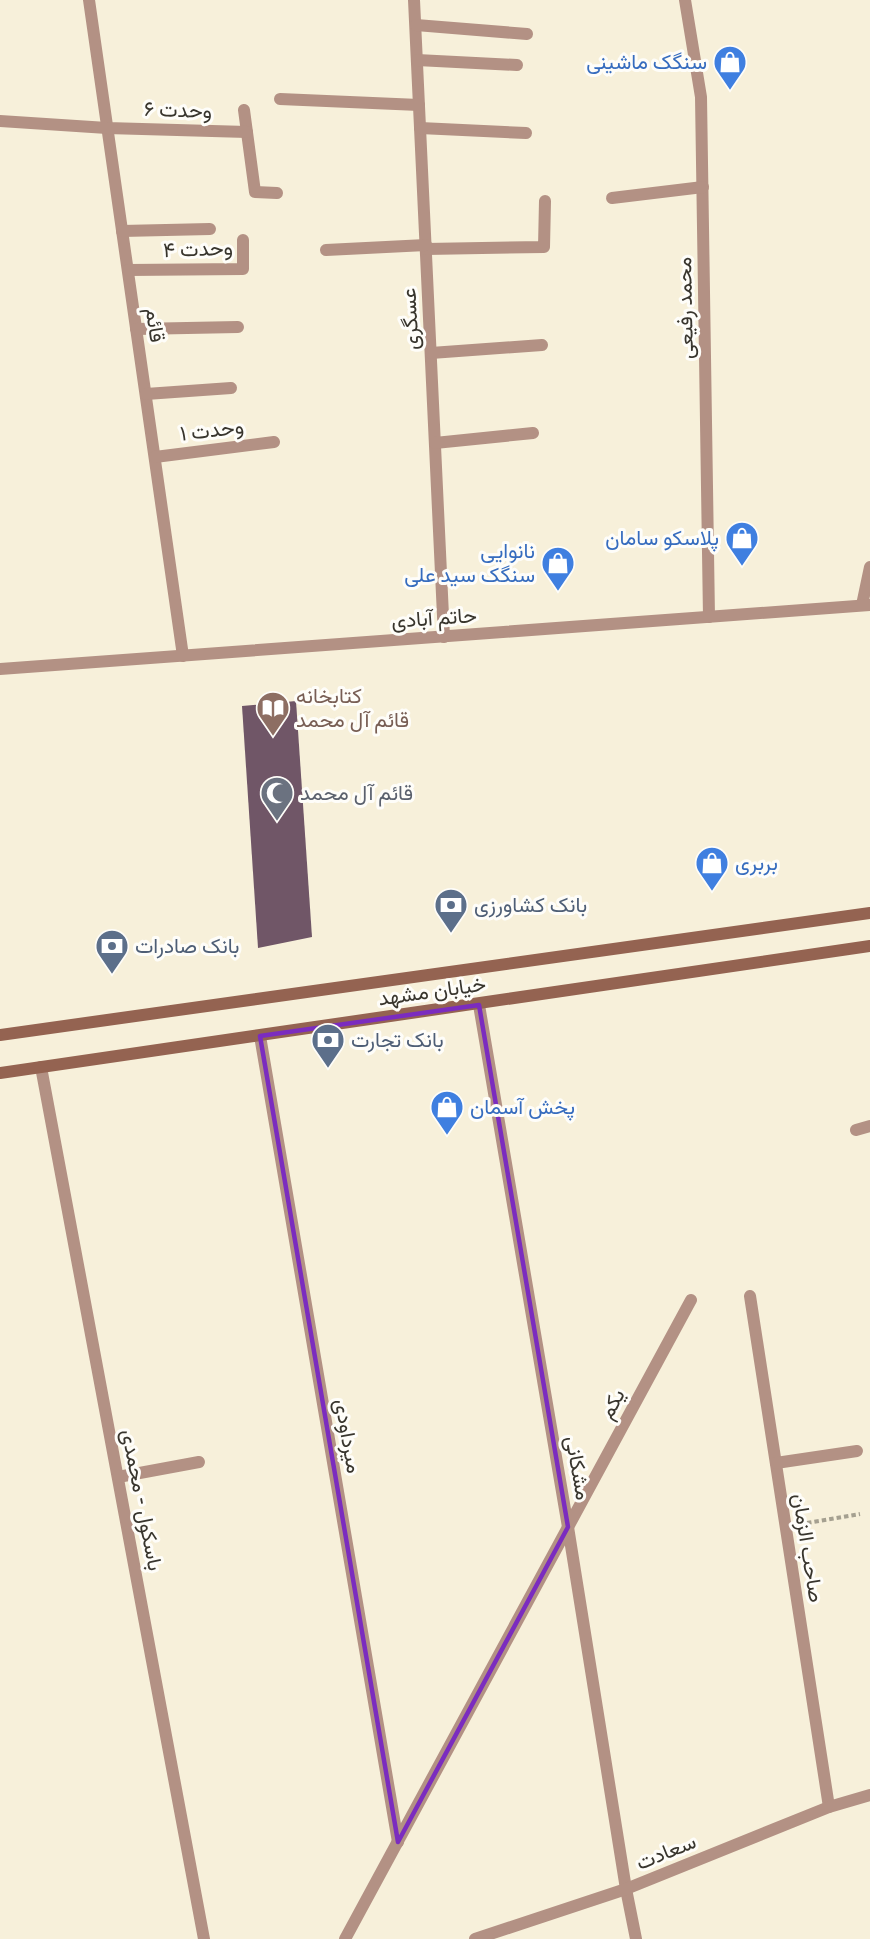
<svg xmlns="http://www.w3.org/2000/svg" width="870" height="1939" viewBox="0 0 870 1939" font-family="'IBM Plex Sans',Vazirmatn,sans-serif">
  <rect width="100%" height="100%" fill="#f7f0da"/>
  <path fill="#705667" d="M 296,701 L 312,937 L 258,948 L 242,706 Z"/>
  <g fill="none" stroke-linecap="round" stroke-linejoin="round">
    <path stroke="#a5a090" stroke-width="4" stroke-dasharray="4.5 3" stroke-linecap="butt" d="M 807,1523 L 860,1514"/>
    <g stroke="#b39184" stroke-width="12">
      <path d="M 89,0 L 183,656"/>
      <path d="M 414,0 L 444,637"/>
      <path d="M 685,0 L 701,97 L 709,617"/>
      <path d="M 416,25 L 527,34"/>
      <path d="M 417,60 L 517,65"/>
      <path d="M 280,99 L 419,105"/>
      <path d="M 244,110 L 255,192 L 277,193"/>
      <path d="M 0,121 L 107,128 L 247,132"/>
      <path d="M 420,128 L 526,133"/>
      <path d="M 612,198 L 703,187"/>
      <path d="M 122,231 L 210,229"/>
      <path d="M 426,249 L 544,247 L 545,201"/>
      <path d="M 326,250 L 426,245"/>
      <path d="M 128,270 L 243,269 L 243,240"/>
      <path d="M 136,329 L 238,327"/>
      <path d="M 431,353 L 542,345"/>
      <path d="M 146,394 L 231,388"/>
      <path d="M 435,443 L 533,433"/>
      <path d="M 155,457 L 274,442"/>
      <path d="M 862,605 L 870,567"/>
      <path d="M 479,1005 L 568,1527 L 626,1889 L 636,1939"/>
      <path d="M 260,1036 L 398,1842"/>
      <path d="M 41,1067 L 204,1939"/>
      <path d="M 856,1130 L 870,1126"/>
      <path d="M 750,1296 L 829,1807"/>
      <path d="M 776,1463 L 857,1451"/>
      <path d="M 118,1477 L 199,1462"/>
      <path d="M 345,1939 L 691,1300"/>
    </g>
    <g stroke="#b39184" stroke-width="12">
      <path d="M 0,669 L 870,605"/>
      <path d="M 475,1939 L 626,1889 L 829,1807 L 870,1795"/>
    </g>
    <g stroke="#946351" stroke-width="12">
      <path d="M 0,1035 L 870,913"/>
      <path d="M 0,1073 L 870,946"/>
    </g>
  </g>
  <path fill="none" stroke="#7b2cbf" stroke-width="4.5" stroke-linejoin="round" d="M 479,1005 L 568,1527 L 398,1842 L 260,1036 Z"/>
  <defs>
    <g id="shop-pin" transform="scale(1.725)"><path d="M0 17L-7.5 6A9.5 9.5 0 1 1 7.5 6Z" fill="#3f7fe0" stroke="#fefdf9"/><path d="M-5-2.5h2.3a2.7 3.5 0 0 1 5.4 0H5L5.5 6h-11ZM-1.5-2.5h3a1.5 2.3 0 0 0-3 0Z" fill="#fff"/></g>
    <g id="library-pin" transform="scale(1.725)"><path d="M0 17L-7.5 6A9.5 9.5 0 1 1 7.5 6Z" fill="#8d6e63" stroke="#fefdf9"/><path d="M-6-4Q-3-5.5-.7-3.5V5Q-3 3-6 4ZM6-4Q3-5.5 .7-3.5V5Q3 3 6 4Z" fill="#fff"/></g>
    <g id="mosque-pin" transform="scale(1.725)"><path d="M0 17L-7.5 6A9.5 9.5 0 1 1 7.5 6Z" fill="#6b7280" stroke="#fefdf9"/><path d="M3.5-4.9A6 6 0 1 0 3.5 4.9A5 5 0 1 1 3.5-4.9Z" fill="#fff"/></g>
    <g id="bank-pin" transform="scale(1.725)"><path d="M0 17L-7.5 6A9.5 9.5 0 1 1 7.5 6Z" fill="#5c6f8a" stroke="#fefdf9"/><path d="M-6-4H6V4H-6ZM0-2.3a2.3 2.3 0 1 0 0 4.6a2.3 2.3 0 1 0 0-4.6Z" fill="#fff"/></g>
  </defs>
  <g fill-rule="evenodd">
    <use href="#shop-pin" x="730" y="62"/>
    <use href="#shop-pin" x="742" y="538"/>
    <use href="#shop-pin" x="558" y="563"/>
    <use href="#library-pin" x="273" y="708"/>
    <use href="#mosque-pin" x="277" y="793"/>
    <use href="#shop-pin" x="712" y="863"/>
    <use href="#bank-pin" x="451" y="905"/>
    <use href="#bank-pin" x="112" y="946"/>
    <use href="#bank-pin" x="328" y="1040"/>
    <use href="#shop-pin" x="447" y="1107"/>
  </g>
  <g text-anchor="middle" stroke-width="6" stroke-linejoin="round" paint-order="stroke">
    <g font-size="21" fill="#366cbe" stroke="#fefdf9" text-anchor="end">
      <text x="707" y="69">سنگک ماشینی</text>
      <text x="719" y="545">پلاسکو سامان</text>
      <text x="535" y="558">نانوایی<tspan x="535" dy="24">سنگک سید علی</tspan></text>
      <text x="735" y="870" text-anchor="start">بربری</text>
      <text x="470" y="1114" text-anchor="start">پخش آسمان</text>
    </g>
    <g font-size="21" fill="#38352d" stroke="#fefdf9">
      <text transform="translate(178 110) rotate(2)" y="7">وحدت ۶</text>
      <text transform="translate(198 249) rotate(-2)" y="7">وحدت ۴</text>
      <text transform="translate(685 308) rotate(-91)" y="7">محمد رفیعی</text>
      <text transform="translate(410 319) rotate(-93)" y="7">عسگری</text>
      <text transform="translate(155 325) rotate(82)" y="7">قائم</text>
      <text transform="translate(212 430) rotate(-7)" y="7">وحدت ۱</text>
      <text transform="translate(434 618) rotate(-4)" y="7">حاتم آبادی</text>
      <text transform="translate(432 991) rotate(-8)" y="7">خیابان مشهد</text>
      <text transform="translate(612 1404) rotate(-62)" y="7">یکم</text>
      <text transform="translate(348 1436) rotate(80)" y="7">میرداودی</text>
      <text transform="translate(578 1468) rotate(80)" y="7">مشکانی</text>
      <text transform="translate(142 1500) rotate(79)" y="7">باسکول - محمدی</text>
      <text transform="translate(808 1548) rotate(81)" y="7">صاحب الزمان</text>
      <text transform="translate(666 1852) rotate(-22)" y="7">سعادت</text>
    </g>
    <g font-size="21" fill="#785e54" stroke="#fefdf9" text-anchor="start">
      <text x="296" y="703">کتابخانه<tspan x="296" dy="24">قائم آل محمد</tspan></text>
    </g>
    <g font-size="21" fill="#5b616d" stroke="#fefdf9" text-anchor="start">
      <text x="300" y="800">قائم آل محمد</text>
    </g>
    <g font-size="21" fill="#4e5e75" stroke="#fefdf9" text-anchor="start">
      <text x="474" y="912">بانک کشاورزی</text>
      <text x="135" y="953">بانک صادرات</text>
      <text x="351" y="1047">بانک تجارت</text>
    </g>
  </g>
</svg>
